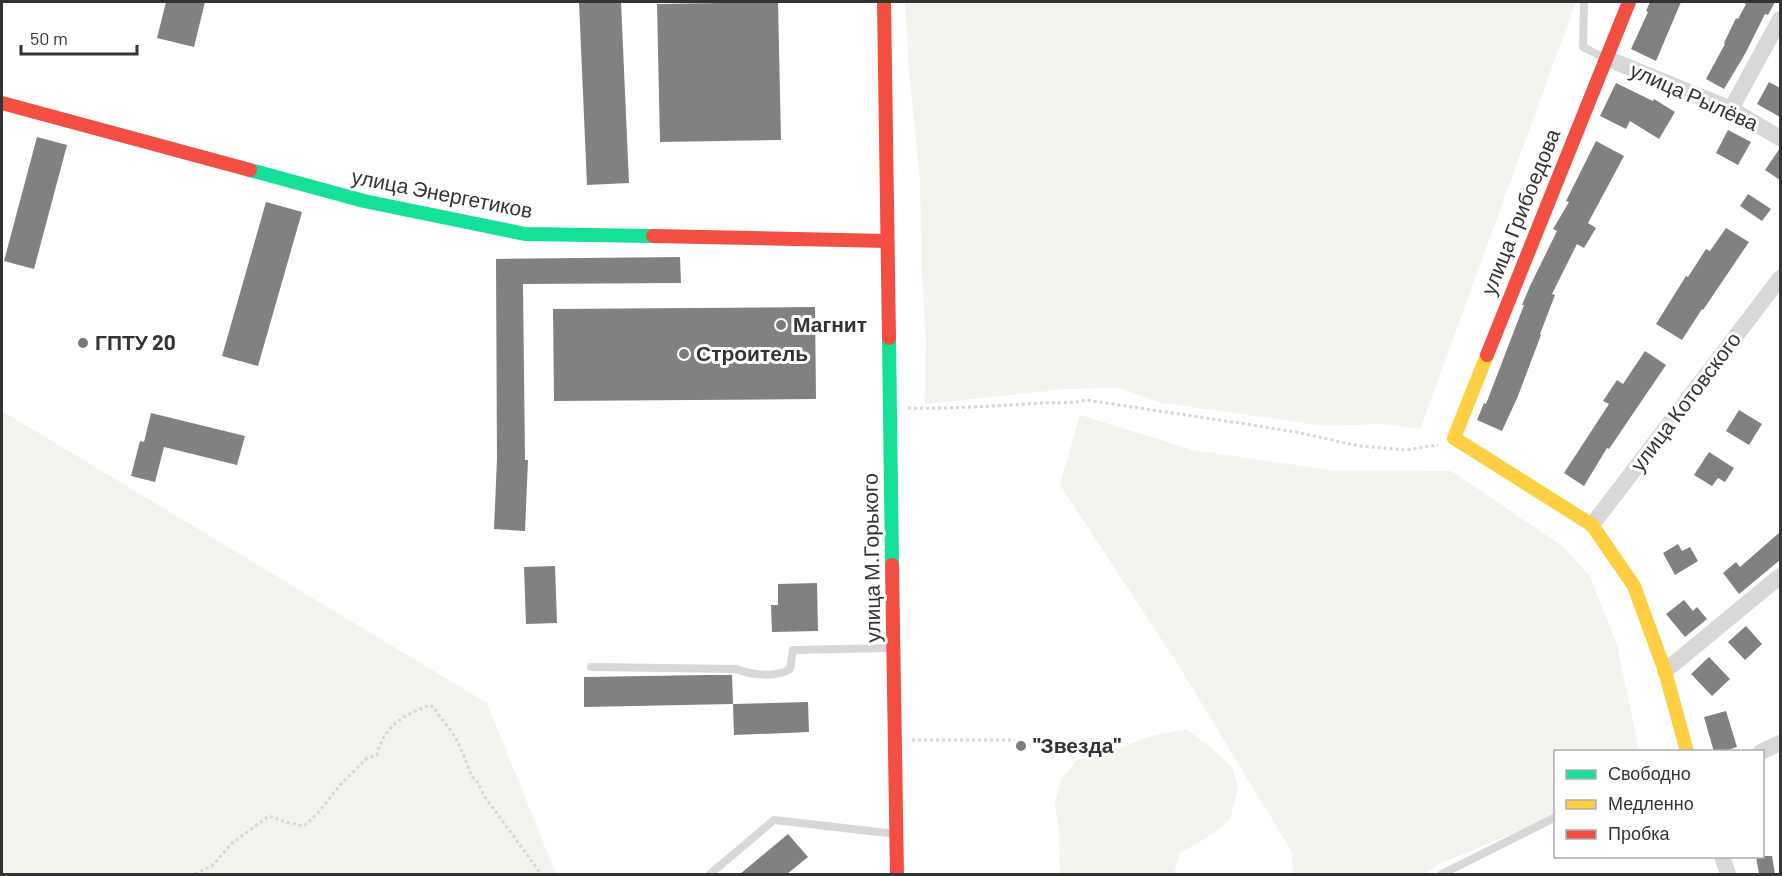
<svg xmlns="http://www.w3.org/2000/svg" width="1782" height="876" viewBox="0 0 1782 876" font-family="Barlow,sans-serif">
  <rect width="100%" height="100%" fill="#fff"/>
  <g fill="#f1f5ed">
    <path d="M 905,2 L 1576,2 L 1420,429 L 1381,424 L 1324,426 L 1162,403 L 1119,388 L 1067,389 L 925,404 L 926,342 L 922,275 L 920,179 L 909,72 Z"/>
    <path d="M 2,411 L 487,703 L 556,874 L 2,874 Z"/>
    <path d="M 1080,415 L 1193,450 L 1331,470 L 1451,471 L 1561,545 L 1589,575 L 1617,645 L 1639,751 L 1556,752 L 1555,816 L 1439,864 L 1425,874 L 1293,874 L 1292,852 L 1177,663 L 1060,485 Z"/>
    <path d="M 1186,729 L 1216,752 L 1232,767 L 1238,787 L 1230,820 L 1203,840 L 1180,853 L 1174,874 L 1060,874 L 1059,832 L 1055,803 L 1061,780 L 1077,760 L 1116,749 L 1152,736 Z"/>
  </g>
  <g fill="#818181">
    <path d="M 166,2 L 205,2 L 194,47 L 157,38 Z"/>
    <path d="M 579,2 L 621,2 L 629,183 L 587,185 Z"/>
    <path d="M 778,2 L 781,140 L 660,142 L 657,4 Z"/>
    <path d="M 1650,2 L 1681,2 L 1656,61 L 1631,49 L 1648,12 L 1646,11 Z"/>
    <path d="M 1742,2 L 1775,2 L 1768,15 L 1765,14 L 1745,54 L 1724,89 L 1706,79 L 1725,44 L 1724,43 L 1736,18 L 1738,19 L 1746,4 Z"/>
    <path d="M 1769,82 L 1780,88 L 1780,117 L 1757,104 Z"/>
    <path d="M 1616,83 L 1653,101 L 1654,99 L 1675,112 L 1659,139 L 1630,121 L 1626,129 L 1600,116 Z"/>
    <path d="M 1728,130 L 1751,142 L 1738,165 L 1716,153 Z"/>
    <path d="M 37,137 L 67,145 L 34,269 L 4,261 Z"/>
    <path d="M 1596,141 L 1624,156 L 1588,223 L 1596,228 L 1584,248 L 1577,244 L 1552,294 L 1555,295 L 1540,334 L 1541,335 L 1518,396 L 1502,431 L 1477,420 L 1484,403 L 1486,404 L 1524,305 L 1522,305 L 1530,286 L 1557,231 L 1553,229 L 1569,202 L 1566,201 Z"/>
    <path d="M 1780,148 L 1780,180 L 1765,170 Z"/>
    <path d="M 1748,194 L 1771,209 L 1762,221 L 1740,206 Z"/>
    <path d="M 266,202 L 302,212 L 258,366 L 222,356 Z"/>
    <path d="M 1726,228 L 1749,242 L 1703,310 L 1702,309 L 1682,340 L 1656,324 L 1686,276 L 1688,277 L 1706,249 L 1710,251 Z"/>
    <path d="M 680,257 L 681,283 L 523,284 L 525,460 L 528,460 L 525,531 L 494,529 L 497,459 L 496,259 Z"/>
    <path d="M 815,307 L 816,399 L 554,401 L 553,309 Z"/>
    <path d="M 1645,351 L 1666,365 L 1609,449 L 1607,448 L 1584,486 L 1564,473 L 1609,404 L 1603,401 L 1617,380 L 1623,384 Z"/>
    <path d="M 1739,410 L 1762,424 L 1749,445 L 1726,431 Z"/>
    <path d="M 151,413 L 245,436 L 237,465 L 164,447 L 155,482 L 131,476 L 140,441 L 144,442 Z"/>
    <path d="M 1709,452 L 1734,468 L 1725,482 L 1718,478 L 1712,486 L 1694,475 Z"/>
    <path d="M 1780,532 L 1780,560 L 1739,594 L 1723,573 L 1736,562 L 1740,567 Z"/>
    <path d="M 1678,544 L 1682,551 L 1690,547 L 1698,561 L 1675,575 L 1663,553 Z"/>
    <path d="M 555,566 L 557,623 L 526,624 L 524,567 Z"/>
    <path d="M 817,583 L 818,631 L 772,632 L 771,605 L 778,605 L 778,584 Z"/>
    <path d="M 1684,600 L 1693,611 L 1697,607 L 1707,619 L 1685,637 L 1666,614 Z"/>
    <path d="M 1746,626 L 1762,644 L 1745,660 L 1728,642 Z"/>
    <path d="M 1709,657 L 1730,679 L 1712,696 L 1691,674 Z"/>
    <path d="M 709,675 L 732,675 L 733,704 L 584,707 L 584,677 Z"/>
    <path d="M 808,702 L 809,732 L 734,735 L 733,704 Z"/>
    <path d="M 1726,711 L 1737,747 L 1721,752 L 1714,752 L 1704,717 Z"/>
    <path d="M 788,834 L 808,857 L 787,874 L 740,874 Z"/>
    <path d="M 1756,856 L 1772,856 L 1775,874 L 1759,874 Z"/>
  </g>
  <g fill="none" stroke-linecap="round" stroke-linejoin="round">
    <g stroke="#d6d6d6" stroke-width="3" stroke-dasharray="3 3" stroke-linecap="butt">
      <path d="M 908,408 C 952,409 995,406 1040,403 C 1055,402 1071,404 1086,400 L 1252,425 L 1296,432 L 1359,446 L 1406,450 L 1438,445"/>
      <path d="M 912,740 L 1015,740"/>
      <path d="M 195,874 L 212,866 L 232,843 L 269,816 L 286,822 L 304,826 L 318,813 L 340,785 L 367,758 L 377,755 C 385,724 402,717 429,705 L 434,707 C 439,717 445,722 451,731 C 461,745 466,762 472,777 L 476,779 L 485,797 L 541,874"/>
    </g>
    <g stroke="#d7d7d7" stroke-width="8">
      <path d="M 1584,2 L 1583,47 L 1605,58"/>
      <path d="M 591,667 L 736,669 C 751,675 776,678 790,669 L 793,650 L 891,648"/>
      <path d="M 710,874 L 774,820 L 896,834"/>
      <path d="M 1442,874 L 1556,817"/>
    </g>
    <g stroke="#d7d7d7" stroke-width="16">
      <path d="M 1606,58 L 1731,109 L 1780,138"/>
      <path d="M 1731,109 L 1780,19"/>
      <path d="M 1592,525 L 1780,278"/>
      <path d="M 1665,671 L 1780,576"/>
      <path d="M 1761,752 L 1780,743"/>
      <path d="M 1722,856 L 1728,874"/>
    </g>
    <g stroke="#16e098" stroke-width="14">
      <path d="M 250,170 L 364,201 L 525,234 L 653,236"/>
      <path d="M 889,338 L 892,565"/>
    </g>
    <path stroke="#ffcf43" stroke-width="14" d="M 1487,355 L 1454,438 L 1592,525 L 1634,586 L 1665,671 L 1687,752"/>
    <g stroke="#f24e42" stroke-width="14">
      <path d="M 884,2 L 889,338"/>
      <path d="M 2,103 L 250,170"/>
      <path d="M 653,236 L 887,241"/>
      <path d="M 1487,355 L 1629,2"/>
      <path d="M 892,565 L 897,874"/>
    </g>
  </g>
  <g fill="#7a7a7a" stroke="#fff" stroke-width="2">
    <circle cx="781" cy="325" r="6"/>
    <circle cx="83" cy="343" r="6"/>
    <circle cx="684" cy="354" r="6"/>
    <circle cx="1021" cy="746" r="6"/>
  </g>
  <g text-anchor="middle" stroke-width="6" stroke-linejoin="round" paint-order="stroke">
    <g font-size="21" fill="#333" stroke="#fff">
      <text transform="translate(1694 97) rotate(24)" y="7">улица Рылёва</text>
      <text transform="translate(442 194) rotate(11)" y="7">улица Энергетиков</text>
      <text transform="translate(1521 212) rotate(-68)" y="7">улица Грибоедова</text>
      <text transform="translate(1686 402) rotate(-53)" y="7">улица Котовского</text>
      <text transform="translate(872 558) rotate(-91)" y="7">улица М.Горького</text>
    </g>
    <g font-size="21" font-weight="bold" fill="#333" stroke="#fff" text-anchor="start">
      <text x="793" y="332">Магнит</text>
      <text x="95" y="350">ГПТУ 20</text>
      <text x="696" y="361">Строитель</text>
      <text x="1033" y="753">"Звезда"</text>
    </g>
  </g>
  <rect width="1782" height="876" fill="none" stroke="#333333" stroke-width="6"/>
  <rect x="1554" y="750" width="210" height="108" fill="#ffffff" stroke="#adadad" stroke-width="1.5"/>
  <rect x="1566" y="770" width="30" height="9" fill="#16e098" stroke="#adadad" stroke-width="1.5"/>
  <text x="1608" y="780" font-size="18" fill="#333333">Свободно</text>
  <rect x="1566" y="800" width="30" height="9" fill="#ffcf43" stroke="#adadad" stroke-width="1.5"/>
  <text x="1608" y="810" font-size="18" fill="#333333">Медленно</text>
  <rect x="1566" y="830" width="30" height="9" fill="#f24e42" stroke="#adadad" stroke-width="1.5"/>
  <text x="1608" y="840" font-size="18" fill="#333333">Пробка</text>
  <path d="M21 45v9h116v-9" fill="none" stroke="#333333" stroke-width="3"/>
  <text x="30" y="45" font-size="18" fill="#333333" stroke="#ffffff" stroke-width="4.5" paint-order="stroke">50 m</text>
</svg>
